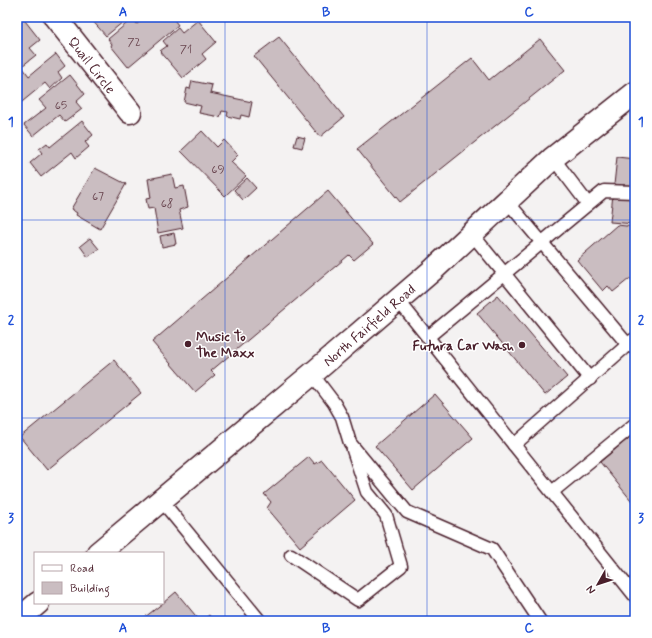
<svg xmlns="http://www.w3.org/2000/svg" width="652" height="638" viewBox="0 0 652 638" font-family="Mynerve,sans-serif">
  <rect width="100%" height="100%" fill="#f4f2f2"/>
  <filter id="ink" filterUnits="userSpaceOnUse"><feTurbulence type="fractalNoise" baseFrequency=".025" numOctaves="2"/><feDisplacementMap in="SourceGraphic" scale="8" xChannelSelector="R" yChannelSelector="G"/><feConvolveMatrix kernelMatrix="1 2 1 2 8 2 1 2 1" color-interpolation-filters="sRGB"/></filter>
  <g filter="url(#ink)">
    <g fill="#cabdc1" stroke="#4a1f2b">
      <path d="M 20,17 L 22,17 L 40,40 L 30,48 L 36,55 L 17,70 L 17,20 Z"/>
      <path d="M 85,17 L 129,17 L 106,36 L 90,18 L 88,20 Z"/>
      <path d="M 146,17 L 172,17 L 178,25 L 128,67 L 111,46 L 112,44 L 108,39 L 132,19 L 137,24 Z"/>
      <path d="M 198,20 L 216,42 L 202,54 L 206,59 L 183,78 L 160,51 L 167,46 L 163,41 L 178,28 L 182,33 Z"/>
      <path d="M 279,37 L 344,117 L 320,137 L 254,56 Z"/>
      <path d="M 540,39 L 565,70 L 400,202 L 357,149 L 472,58 L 489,80 Z"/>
      <path d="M 56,54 L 65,66 L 58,72 L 62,78 L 50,89 L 45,83 L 17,106 L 17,86 L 20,84 L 17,80 L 17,73 L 23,68 L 29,76 Z"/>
      <path d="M 70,75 L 85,94 L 76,102 L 82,109 L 65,122 L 59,115 L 33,136 L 24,125 L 46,108 L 39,100 Z"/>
      <path d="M 192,81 L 212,85 L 210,93 L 252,102 L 249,117 L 241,115 L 240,119 L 227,116 L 228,112 L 222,111 L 220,117 L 199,113 L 201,106 L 184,102 L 187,88 L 190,89 Z"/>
      <path d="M 82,121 L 93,135 L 85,142 L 89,147 L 76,158 L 72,152 L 41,177 L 30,163 L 42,153 L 39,149 L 47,143 L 50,147 Z"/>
      <path d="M 202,131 L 217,147 L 224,140 L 238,155 L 231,162 L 246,176 L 225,196 L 181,151 Z"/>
      <path d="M 297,136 L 305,138 L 302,148 L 294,146 Z"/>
      <path d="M 617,157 L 635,159 L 635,224 L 610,222 Z"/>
      <path d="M 95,168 L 126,184 L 100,229 L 76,215 L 77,213 L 71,209 Z"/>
      <path d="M 172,174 L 175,188 L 184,186 L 188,207 L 179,210 L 183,228 L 158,233 L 154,208 L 148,209 L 146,199 L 151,198 L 148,179 Z"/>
      <path d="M 247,178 L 256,188 L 243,200 L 234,190 Z"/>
      <path d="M 328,191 L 373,244 L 354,260 L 349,255 L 211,371 L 215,375 L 195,392 L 152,342 Z"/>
      <path d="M 17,198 L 20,198 L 17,209 Z"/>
      <path d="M 617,225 L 635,227 L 635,279 L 629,279 L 613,292 L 608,286 L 603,291 L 577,260 Z"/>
      <path d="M 174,233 L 176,244 L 162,247 L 160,236 Z"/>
      <path d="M 90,238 L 99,249 L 88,257 L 80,246 Z"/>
      <path d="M 498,295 L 567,377 L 545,395 L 477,313 Z"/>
      <path d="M 114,360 L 141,393 L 47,470 L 20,437 Z"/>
      <path d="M 435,394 L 473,438 L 413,490 L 375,446 Z"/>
      <path d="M 635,433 L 635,505 L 600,462 Z"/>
      <path d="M 309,457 L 315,464 L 322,460 L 355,500 L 300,547 L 267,508 L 271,502 L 264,494 Z"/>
      <path d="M 176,592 L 200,621 L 140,621 L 163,603 Z"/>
      <path d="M 209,615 L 214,621 L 202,621 Z"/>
    </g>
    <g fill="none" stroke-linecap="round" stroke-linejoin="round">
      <g stroke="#4a1f2b" stroke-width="15">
        <g id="lane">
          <path d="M 553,158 L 588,204"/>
          <path d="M 507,201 L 628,345 L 635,348"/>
          <path d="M 472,234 L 590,379"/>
          <path d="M 398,300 L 635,596"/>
          <path d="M 428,337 L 604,191 L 635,192"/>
          <path d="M 312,374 L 334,403 L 342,417 L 350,443 L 407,512 L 492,549 L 540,621"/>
          <path d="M 514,445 L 633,340"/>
          <path d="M 552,492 L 635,424"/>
          <path d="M 161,500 L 260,621"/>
          <path d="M 291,555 L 358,600 L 401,566 L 386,515 L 367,492 L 353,450"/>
        </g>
      </g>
      <g stroke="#4a1f2b" stroke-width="25">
        <g id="street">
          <path d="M 55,17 L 130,112"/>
          <path d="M 98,553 L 312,374 L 434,269 L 553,158 L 635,93"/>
          <path d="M 17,621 L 38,603"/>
        </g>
      </g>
      <use href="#lane" stroke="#fff" stroke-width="12"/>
      <use href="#street" stroke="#fff" stroke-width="22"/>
    </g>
  </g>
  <path fill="none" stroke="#1d4ed8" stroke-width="1" stroke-opacity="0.55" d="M 225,17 L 225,621M 427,17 L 427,621M 17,220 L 635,220M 17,418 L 635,418"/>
  <g fill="#4a1f2b" stroke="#fff" stroke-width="1.5">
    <circle cx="188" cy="344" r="4"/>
    <circle cx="522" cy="345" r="4"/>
  </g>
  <g text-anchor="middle" stroke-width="3" stroke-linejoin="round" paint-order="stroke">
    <g font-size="12" fill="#6a4650">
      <text x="134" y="46">72</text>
      <text x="186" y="53">71</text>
      <text x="61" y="109">65</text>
      <text x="218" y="173">69</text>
      <text x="98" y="200">67</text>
      <text x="167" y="207">68</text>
    </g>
    <g font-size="14" fill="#4a1f2b" stroke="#fff">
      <text transform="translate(92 65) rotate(52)" y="5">Quail Circle</text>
      <text transform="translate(369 325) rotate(-41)" y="5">North Fairfield Road</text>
    </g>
    <g font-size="14" font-weight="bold" fill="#4a1f2b" stroke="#fff" text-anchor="start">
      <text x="196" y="341">Music To<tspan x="196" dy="16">The Maxx</tspan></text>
      <text x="514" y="350" text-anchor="end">Futura Car Wash</text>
    </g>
  </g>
  <rect width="652" height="638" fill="none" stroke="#fff" stroke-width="44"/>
  <rect x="34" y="552" width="130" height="52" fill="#ffffff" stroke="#b7a5aa"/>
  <rect x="42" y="565" width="20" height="6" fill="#ffffff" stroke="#b7a5aa"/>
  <text x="70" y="572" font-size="12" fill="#4a1f2b">Road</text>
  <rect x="42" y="582" width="20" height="12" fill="#cabdc1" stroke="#b7a5aa"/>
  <text x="70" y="592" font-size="12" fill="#4a1f2b">Building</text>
  <g transform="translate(598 584) rotate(231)" stroke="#ffffff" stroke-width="3" paint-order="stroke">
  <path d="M0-3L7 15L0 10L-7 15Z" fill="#4a1f2b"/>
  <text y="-6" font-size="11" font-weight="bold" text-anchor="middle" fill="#4a1f2b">N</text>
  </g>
  <rect x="22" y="22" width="608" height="594" fill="none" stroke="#1d4ed8" stroke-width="1.5"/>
  <g font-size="13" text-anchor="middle" font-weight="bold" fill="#1d4ed8">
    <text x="123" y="16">A</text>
    <text x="326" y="16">B</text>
    <text x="529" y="16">C</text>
    <text x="11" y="126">1</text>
    <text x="641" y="126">1</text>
    <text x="11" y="324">2</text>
    <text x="641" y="324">2</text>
    <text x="11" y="522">3</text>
    <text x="641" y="522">3</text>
    <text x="123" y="632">A</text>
    <text x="326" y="632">B</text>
    <text x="529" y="632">C</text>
  </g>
</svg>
